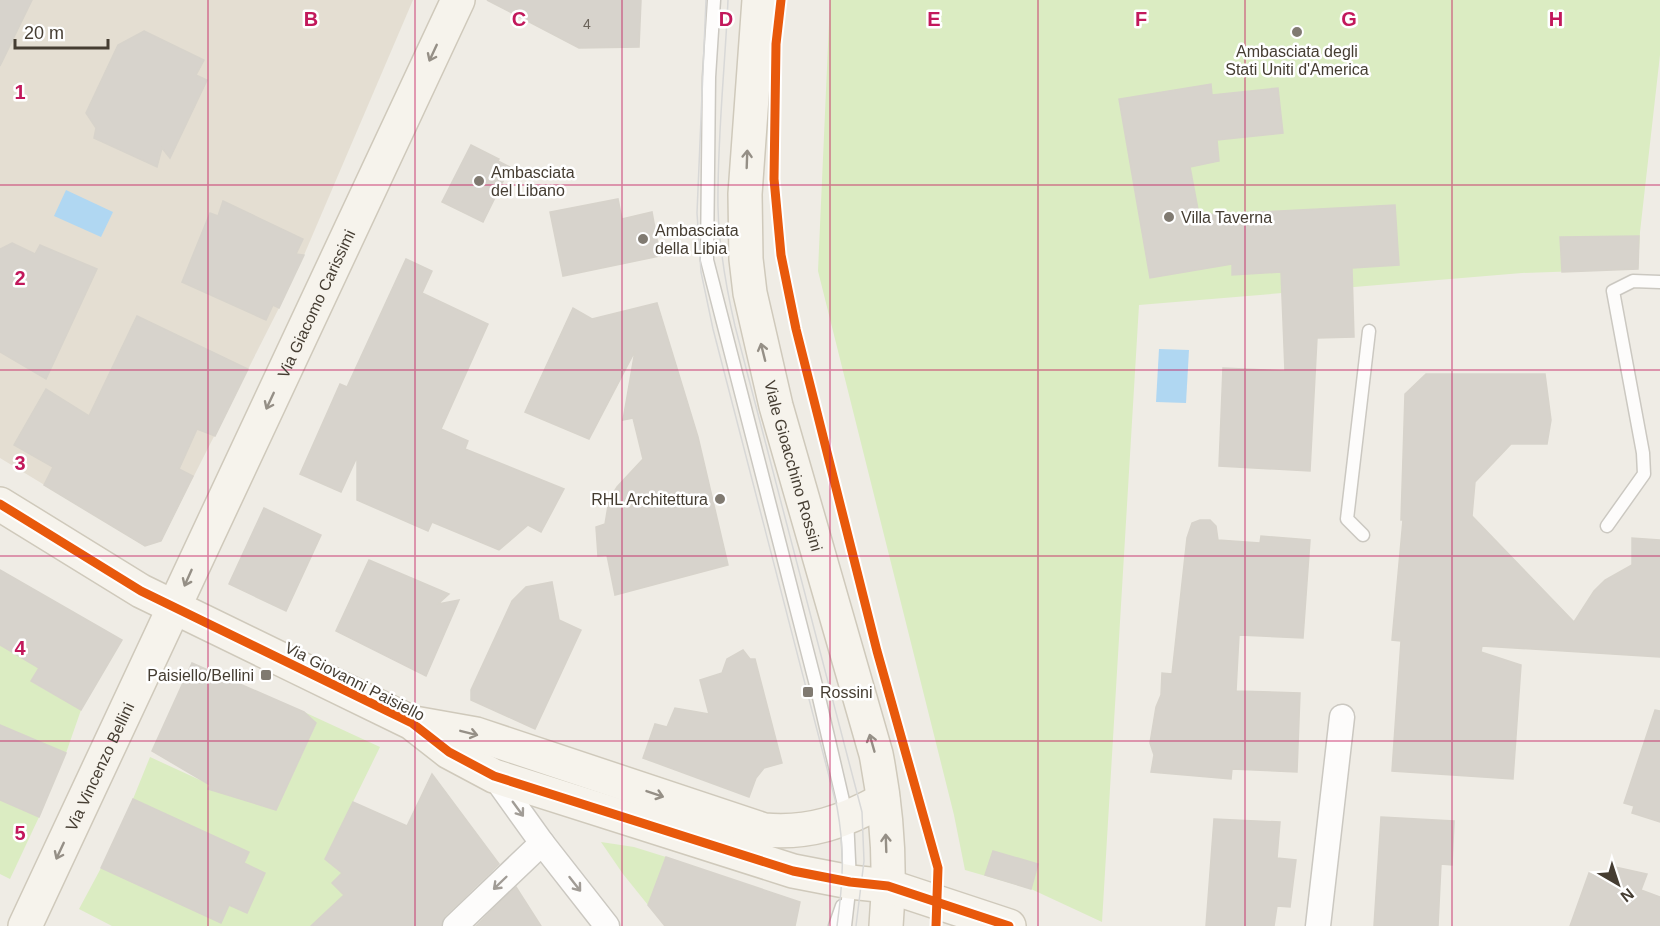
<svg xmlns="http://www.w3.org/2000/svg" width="1660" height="926" viewBox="0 0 1660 926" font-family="Helvetica,sans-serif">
  <rect width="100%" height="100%" fill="#efece5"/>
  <path fill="#e4ded2" d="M 0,0 L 413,0 L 304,255 L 279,308 L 161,541 L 145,546 L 0,458 Z"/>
  <g fill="#dbecc2">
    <path d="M 830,0 L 1660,0 L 1660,55 L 1640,232 L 1638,269 L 1522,273 L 1139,305 L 1102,922 L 1031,889 L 965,870 L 954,815 L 818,271 Z"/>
    <path d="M 0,645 L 39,668 L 32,682 L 81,710 L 66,753 L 0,725 Z"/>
    <path d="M 304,712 L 380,747 L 325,859 L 342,873 L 375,926 L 112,926 L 79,909 L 101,868 L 221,923 L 249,852 L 133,799 L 150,757 L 239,798 L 276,810 L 316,724 Z"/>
    <path d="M 0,800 L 39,817 L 10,879 L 0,874 Z"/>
    <path d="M 601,842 L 634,847 L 666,857 L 648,905 L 623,874 Z"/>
  </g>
  <g fill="#b0d7f2">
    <path d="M 66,190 L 113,212 L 101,237 L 54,216 Z"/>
    <path d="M 1159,349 L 1189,350 L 1186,403 L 1156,402 Z"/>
  </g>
  <g fill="#d7d3cc" stroke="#d7d3cb" stroke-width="1.5">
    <path d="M 0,0 L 32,0 L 0,66 Z"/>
    <path d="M 487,0 L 641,0 L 639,47 L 579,48 Z"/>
    <path d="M 144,31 L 204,60 L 196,75 L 207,80 L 170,158 L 162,148 L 157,167 L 94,138 L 96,128 L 86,113 L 118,45 Z"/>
    <path d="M 1211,84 L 1212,95 L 1278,88 L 1283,133 L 1217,140 L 1219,161 L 1190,167 L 1199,215 L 1395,205 L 1399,265 L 1352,268 L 1354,337 L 1317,338 L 1310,471 L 1219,466 L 1223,368 L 1285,371 L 1281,272 L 1232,275 L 1232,264 L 1150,278 L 1119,99 Z"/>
    <path d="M 471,145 L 499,159 L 498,161 L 510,167 L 483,222 L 442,202 Z"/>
    <path d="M 618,199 L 622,219 L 652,212 L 660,256 L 563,276 L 550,212 Z"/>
    <path d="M 223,201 L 303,239 L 296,254 L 304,255 L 279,308 L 273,305 L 266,320 L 182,282 L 210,213 L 218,216 Z"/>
    <path d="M 1639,236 L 1638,269 L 1562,272 L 1560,237 Z"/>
    <path d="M 12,243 L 35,254 L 40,245 L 97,269 L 46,379 L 0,352 L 0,249 Z"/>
    <path d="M 406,259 L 432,271 L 422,293 L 488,324 L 441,429 L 468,441 L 465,449 L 564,489 L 541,532 L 528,525 L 499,550 L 432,522 L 428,531 L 357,500 L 357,457 L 341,492 L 300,474 L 340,384 L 347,387 Z"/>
    <path d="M 657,303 L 698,437 L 728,565 L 615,595 L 607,555 L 598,556 L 596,527 L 605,524 L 609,500 L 617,487 L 643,459 L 633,418 L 623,420 L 635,351 L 589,439 L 525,412 L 573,308 L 592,319 Z"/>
    <path d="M 137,316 L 248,369 L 215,436 L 197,429 L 179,469 L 193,476 L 161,541 L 145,546 L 44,485 L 53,467 L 14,445 L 46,389 L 89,416 Z"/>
    <path d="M 1426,374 L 1545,374 L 1551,420 L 1547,444 L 1511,444 L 1475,482 L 1472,516 L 1574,622 L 1594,591 L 1605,580 L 1632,565 L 1632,538 L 1660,540 L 1660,657 L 1482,646 L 1481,652 L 1521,665 L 1513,779 L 1392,771 L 1401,641 L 1392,640 L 1403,520 L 1401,520 L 1405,394 Z"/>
    <path d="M 264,508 L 321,535 L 286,611 L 229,584 Z"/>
    <path d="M 1200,520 L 1210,520 L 1216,526 L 1218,540 L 1260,543 L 1261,536 L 1310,540 L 1303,638 L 1239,635 L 1236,691 L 1300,693 L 1297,772 L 1232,769 L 1231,779 L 1151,772 L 1154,755 L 1150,743 L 1156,707 L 1161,695 L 1162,673 L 1172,674 L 1187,538 L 1192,523 Z"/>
    <path d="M 369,560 L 449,594 L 438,604 L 459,600 L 426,676 L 336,631 Z"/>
    <path d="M 0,570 L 122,640 L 81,710 L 31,681 L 39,668 L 0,645 Z"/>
    <path d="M 552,582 L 559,620 L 581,630 L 535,729 L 471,700 L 471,690 L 512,601 L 526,587 Z"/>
    <path d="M 743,650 L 750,659 L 755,659 L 782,763 L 764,768 L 756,778 L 749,797 L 643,758 L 655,724 L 667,727 L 675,708 L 709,714 L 700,680 L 722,673 L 727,659 Z"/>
    <path d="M 192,663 L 304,712 L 316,723 L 276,810 L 208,789 L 210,785 L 152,751 Z"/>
    <path d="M 1655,710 L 1660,711 L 1660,822 L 1632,813 L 1634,806 L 1624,803 Z"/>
    <path d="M 0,725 L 66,753 L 39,817 L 0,800 Z"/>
    <path d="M 432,774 L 499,864 L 445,916 L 441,926 L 311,926 L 344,895 L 332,883 L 342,873 L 325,859 L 353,802 L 407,826 Z"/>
    <path d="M 133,799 L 249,852 L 244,863 L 265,873 L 247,913 L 229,905 L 221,923 L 101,868 Z"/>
    <path d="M 1381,817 L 1454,821 L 1452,865 L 1441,864 L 1438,926 L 1374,926 Z"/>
    <path d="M 1214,819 L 1280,822 L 1277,858 L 1296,860 L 1290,907 L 1277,906 L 1274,926 L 1206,926 Z"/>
    <path d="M 993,851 L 1038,864 L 1031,889 L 985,875 Z"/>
    <path d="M 666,857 L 800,902 L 795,926 L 665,926 L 648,905 Z"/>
    <path d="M 1615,867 L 1647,874 L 1641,890 L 1660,897 L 1660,926 L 1570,926 L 1589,873 L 1610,882 Z"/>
    <path d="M 516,887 L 541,926 L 476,926 Z"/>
  </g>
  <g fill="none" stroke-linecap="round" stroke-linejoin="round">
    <g stroke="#cbc8c1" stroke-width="15">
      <g id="lane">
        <path d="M 714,0 L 709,77 L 707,260 L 817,689 L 847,818 L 850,882 L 845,926"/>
        <path d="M 1607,526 L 1644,474 L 1643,453 L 1613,291 L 1633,281 L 1660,282"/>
        <path d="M 1363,535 L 1347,519 L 1369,331"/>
        <path d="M 835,926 L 842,906"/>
      </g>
    </g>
    <g stroke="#cbc8c1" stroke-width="27">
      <g id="street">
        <path d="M 494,776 L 542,843 L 607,926"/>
        <path d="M 455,926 L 542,843"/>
        <path d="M 1318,926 L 1342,717"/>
      </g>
    </g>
    <g stroke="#cfc9bb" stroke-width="36">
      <g id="secondary">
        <path id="s1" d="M 759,0 L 745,194 L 746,259 L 750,293 L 776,406 L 876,754 C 887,810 891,869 886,926"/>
        <path d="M 0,504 L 141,591 L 412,723 L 449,752 L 494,776 L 793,871 L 850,882 L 888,886 L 1009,926"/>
        <path d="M 414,723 L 476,734 L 764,830 C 810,834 843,822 883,800"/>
        <path id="s2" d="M 25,926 L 458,0"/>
      </g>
    </g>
    <use href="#lane" stroke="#fdfcfb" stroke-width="12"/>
    <use href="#street" stroke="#fdfcfb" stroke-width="24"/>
    <use href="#secondary" stroke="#f6f3ec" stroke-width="33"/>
    <g stroke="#d8d8d7" stroke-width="1.5">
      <path d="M 706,0 L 697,213 L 701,272 L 713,329 L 837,807 C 845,851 843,882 837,926"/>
      <path d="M 728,0 C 725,68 717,140 718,207 C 719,247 726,287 735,326 L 862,812 L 864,861 L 856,926"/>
    </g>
    <g stroke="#fff" stroke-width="13">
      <g id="cycleway">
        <path d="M 781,0 L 776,44 L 774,179 L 781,255 L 796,329 L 877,651 L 938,868 L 936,926"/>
        <path d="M 0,504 L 141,591 L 412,723 L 449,752 L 494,776 L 793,871 L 850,882 L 888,886 L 1009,926"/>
      </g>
    </g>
    <use href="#cycleway" stroke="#e8590c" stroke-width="9"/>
  </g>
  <defs><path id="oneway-shaft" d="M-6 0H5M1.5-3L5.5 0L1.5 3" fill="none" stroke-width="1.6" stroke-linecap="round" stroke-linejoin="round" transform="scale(1.5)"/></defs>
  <g stroke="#958f86">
    <use href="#oneway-shaft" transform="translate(433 53) rotate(115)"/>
    <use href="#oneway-shaft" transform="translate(747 159) rotate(-88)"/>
    <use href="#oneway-shaft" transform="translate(763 352) rotate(-104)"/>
    <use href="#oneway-shaft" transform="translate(270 401) rotate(115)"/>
    <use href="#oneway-shaft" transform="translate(188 578) rotate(114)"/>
    <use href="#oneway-shaft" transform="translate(469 733) rotate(14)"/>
    <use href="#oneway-shaft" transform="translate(872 743) rotate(-106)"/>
    <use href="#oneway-shaft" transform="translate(655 794) rotate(19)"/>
    <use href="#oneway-shaft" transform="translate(886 843) rotate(-92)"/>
    <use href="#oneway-shaft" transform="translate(60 851) rotate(115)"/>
  </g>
  <g stroke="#a19c96">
    <use href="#oneway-shaft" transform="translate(518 809) rotate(54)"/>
    <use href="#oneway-shaft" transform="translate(500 883) rotate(136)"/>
    <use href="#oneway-shaft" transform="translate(575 884) rotate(52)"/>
  </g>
  <path fill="none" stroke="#c2185b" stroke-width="1.5" stroke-opacity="0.55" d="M 208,0 L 208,926M 415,0 L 415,926M 622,0 L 622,926M 830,0 L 830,926M 1038,0 L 1038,926M 1245,0 L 1245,926M 1452,0 L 1452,926M 0,185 L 1660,185M 0,370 L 1660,370M 0,556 L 1660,556M 0,741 L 1660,741"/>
  <g fill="#807a71" stroke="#fff" stroke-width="2">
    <circle cx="1297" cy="32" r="6"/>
    <circle cx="479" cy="181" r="6"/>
    <circle cx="1169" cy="217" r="6"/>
    <circle cx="643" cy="239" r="6"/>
    <circle cx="720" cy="499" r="6"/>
    <rect x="260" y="669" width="12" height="12" rx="3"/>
    <rect x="802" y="686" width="12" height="12" rx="3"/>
  </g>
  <g text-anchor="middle" stroke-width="5" stroke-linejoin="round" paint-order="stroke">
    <g font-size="14" fill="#6b645a">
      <text x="587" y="29">4</text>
    </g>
    <g font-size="16" fill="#453d32" stroke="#fff" text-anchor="start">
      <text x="1297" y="57" text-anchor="middle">Ambasciata degli<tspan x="1297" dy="18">Stati Uniti d'America</tspan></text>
      <text x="491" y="178">Ambasciata<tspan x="491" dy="18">del Libano</tspan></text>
      <text x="1181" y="223">Villa Taverna</text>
      <text x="655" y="236">Ambasciata<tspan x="655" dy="18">della Libia</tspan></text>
      <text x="708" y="505" text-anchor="end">RHL Architettura</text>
      <text x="254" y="681" text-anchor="end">Paisiello/Bellini</text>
      <text x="820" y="698">Rossini</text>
    </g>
    <g font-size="16" fill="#453d32" stroke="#fff">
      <text dy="6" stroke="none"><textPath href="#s2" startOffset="687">Via Giacomo Carissimi</textPath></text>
      <text dy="6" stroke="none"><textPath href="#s1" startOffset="472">Viale Gioacchino Rossini</textPath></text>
      <text transform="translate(355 681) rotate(27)" y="6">Via Giovanni Paisiello</text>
      <text dy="6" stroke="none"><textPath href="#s2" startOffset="176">Via Vincenzo Bellini</textPath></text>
    </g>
  </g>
  <g font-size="20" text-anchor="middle" font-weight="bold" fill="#c2185b" stroke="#fff" stroke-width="5" stroke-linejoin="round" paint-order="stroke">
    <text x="311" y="26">B</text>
    <text x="519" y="26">C</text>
    <text x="726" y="26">D</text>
    <text x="934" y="26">E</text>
    <text x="1141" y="26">F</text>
    <text x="1349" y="26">G</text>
    <text x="1556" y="26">H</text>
    <text x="20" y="99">1</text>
    <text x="20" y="285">2</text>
    <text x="20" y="470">3</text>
    <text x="20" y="655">4</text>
    <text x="20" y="840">5</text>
  </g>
  <g transform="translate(1618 884) rotate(141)" stroke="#ffffff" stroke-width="4.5" paint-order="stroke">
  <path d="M0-4.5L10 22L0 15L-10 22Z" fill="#453d32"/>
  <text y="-9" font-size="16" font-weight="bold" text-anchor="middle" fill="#453d32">N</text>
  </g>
  <path d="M15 39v9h93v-9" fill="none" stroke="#453d32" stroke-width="3"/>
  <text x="24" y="39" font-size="18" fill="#453d32" stroke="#ffffff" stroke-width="4.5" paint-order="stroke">20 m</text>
</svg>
